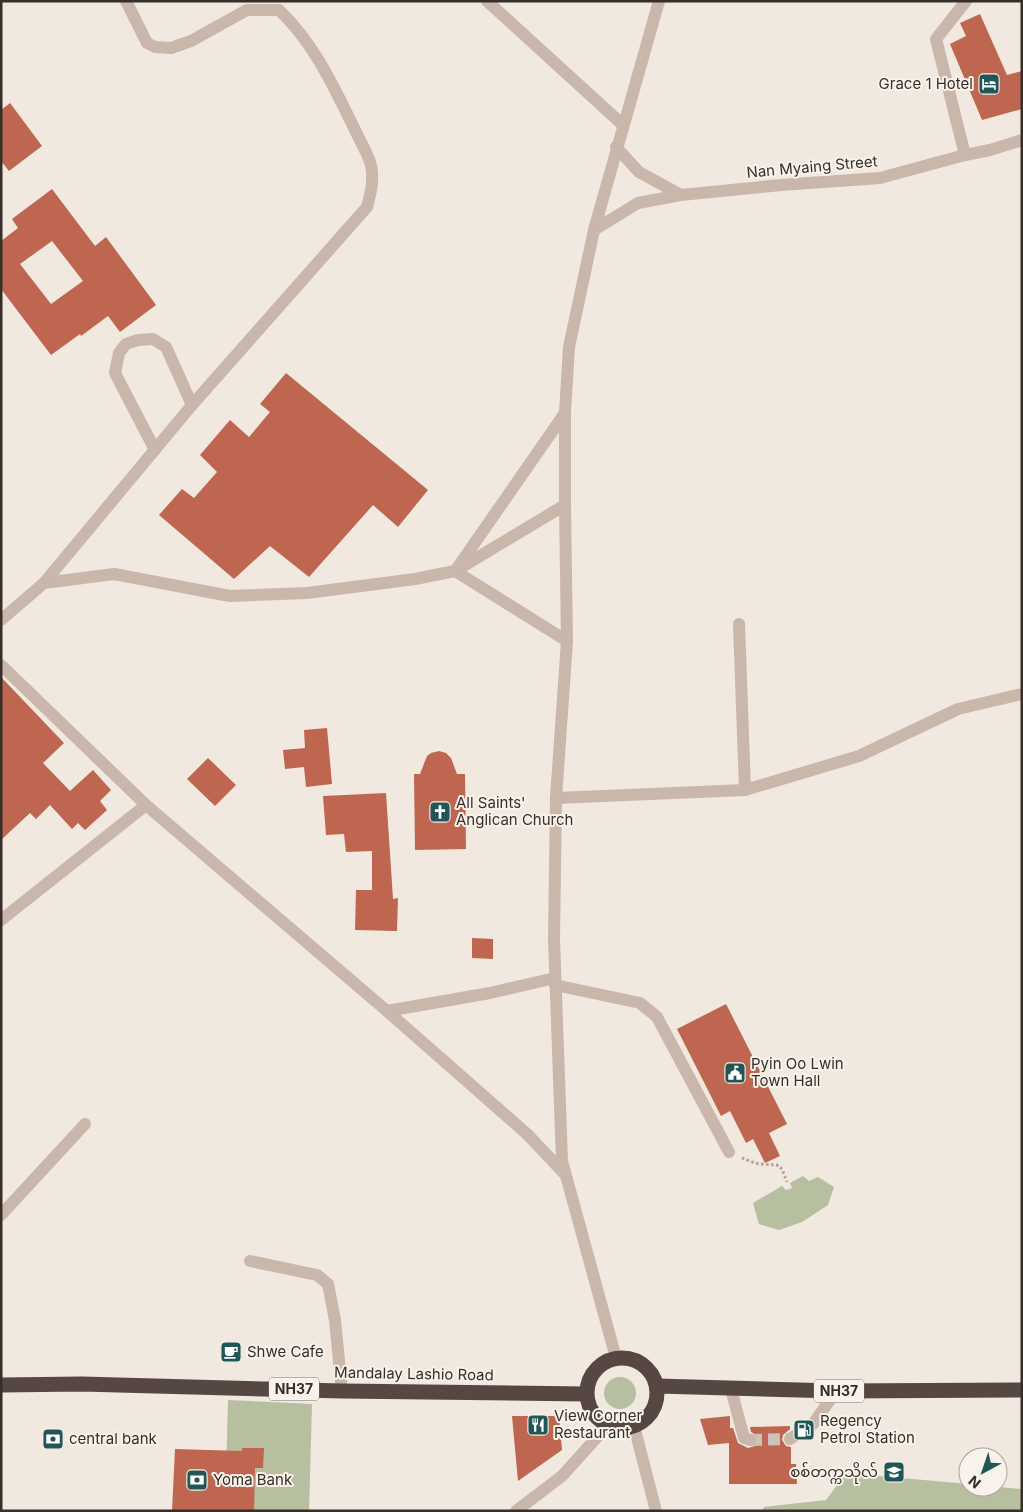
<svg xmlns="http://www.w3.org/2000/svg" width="1023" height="1512" viewBox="0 0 1023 1512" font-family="Inter,'Noto Sans Myanmar',sans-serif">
  <rect width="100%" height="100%" fill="#f1e8df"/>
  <g fill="#b6bfa0">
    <path d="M 803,1176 L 809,1181 L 818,1177 L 834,1187 L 828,1205 L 802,1222 L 779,1230 L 759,1224 L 753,1203 L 782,1186 L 786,1190 L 792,1188 L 790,1183 Z"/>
    <circle cx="620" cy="1393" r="16"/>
    <path d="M 228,1400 L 312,1404 L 309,1511 L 225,1511 Z"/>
    <path d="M 846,1473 L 968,1484 L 968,1487 L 998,1487 L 1022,1489 L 1022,1511 L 762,1511 L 764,1507 L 826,1500 Z"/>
  </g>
  <g fill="#be6650" fill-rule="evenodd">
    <path d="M 980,14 L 1007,75 L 1022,71 L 1022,109 L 982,120 L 950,44 L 966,36 L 960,23 Z"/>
    <path d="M 10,103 L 42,146 L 9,171 L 1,161 L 1,110 Z"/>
    <path d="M 52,189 L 95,246 L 106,237 L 156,305 L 120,332 L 108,316 L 81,336 L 80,334 L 51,355 L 1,289 L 1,241 L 18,228 L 12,219 ZM 52,241 L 83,281 L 51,304 L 20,264 Z"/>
    <path d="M 286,373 L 428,490 L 398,527 L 373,505 L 309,577 L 270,546 L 234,579 L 159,515 L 182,489 L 194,498 L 217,472 L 200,455 L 230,420 L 249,437 L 270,412 L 260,404 Z"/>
    <path d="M 1,677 L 64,743 L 43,763 L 70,791 L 93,770 L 111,790 L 100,801 L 107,810 L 85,830 L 78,823 L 72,829 L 50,805 L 36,819 L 30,813 L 1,840 Z"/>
    <path d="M 327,728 L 332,784 L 306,787 L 304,767 L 285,769 L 283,750 L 305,748 L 304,730 Z"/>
    <path d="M 439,751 L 446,753 L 451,758 L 457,774 L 465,774 L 466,849 L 415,850 L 414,774 L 420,774 L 427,756 L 431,753 Z"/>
    <path d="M 208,758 L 236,785 L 215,806 L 187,779 Z"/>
    <path d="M 386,793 L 393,899 L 398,898 L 397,931 L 355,930 L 356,890 L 372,890 L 372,851 L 346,852 L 344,834 L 326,835 L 323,796 Z"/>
    <path d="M 472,938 L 493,939 L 493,959 L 472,958 Z"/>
    <path d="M 726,1004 L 787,1124 L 769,1133 L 780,1156 L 765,1163 L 753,1139 L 746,1143 L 730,1111 L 721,1116 L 677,1029 Z"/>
    <path d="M 512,1416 L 559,1416 L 562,1450 L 518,1481 Z"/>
    <path d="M 730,1416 L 730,1428 L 733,1428 L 738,1443 L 748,1448 L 755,1446 L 758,1442 L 756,1435 L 751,1432 L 750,1427 L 790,1426 L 790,1429 L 783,1435 L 782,1440 L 786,1446 L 791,1447 L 791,1464 L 796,1464 L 797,1484 L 729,1484 L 729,1443 L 708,1445 L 700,1419 Z"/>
    <path d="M 242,1448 L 264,1448 L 263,1468 L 255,1468 L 254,1511 L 172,1511 L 175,1449 L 242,1451 Z"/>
  </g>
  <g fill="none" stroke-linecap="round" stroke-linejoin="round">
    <path stroke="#ccc3bb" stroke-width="12" stroke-dasharray="12 6" stroke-linecap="butt" d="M 750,1440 L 790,1439"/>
    <path stroke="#b4a296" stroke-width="3" stroke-dasharray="2.5 2.5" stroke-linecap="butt" d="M 742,1158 C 748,1160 755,1164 761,1164 C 781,1166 779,1161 787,1182"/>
    <g stroke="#c9b7ab" stroke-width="12">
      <path d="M 487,1 L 623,125"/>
      <path d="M 616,147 L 639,172 L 681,195 L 781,185 L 880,178 L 965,155 L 990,150 L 1022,140"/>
      <path d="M 965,155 L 936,39 L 966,1"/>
      <path d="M 594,230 L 638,203 L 681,195"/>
      <path d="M 155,450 L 115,373 L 119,353 L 126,344 L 138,340 L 153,339 L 166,347 L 192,405"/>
      <path d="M 458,567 L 565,413"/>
      <path d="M 455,571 L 567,641"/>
      <path d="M 44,583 L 192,405 L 367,207 C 371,192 374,181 371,165 C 368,154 360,141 355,130 C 334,87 314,43 279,10 L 247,10 L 191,41 L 171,48 L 155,47 L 147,43 L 126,1"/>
      <path d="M 1,620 L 44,583 L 114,574 L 230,596 L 307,593 L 415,579 L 455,571 L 565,505"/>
      <path d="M 739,624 L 745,790"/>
      <path d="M 1,665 L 146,805 L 387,1011 L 527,1134 L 564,1173"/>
      <path d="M 556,798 L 745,790 L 859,756 L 958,709 L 1022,694"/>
      <path d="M 1,920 L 146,805"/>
      <path d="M 555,985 L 640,1003 L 657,1017 L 729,1152"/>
      <path d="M 387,1011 L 490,993 L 555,978"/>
      <path d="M 1,1215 L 85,1124"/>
      <path d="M 250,1261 L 317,1275 L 328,1284 L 335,1320 L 342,1391"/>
      <path d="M 616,1358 L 562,1161 L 554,939 L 556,798 L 567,641 L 565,505 L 565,413 L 569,347 L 594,230 L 659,1"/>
      <path d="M 731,1389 L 744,1438 L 750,1440"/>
      <path d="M 634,1426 L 656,1511"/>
      <path d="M 790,1439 L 814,1423 L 836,1391"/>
      <path d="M 516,1511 L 562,1476 L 608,1425"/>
    </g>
    <g stroke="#574742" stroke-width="15">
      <circle cx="622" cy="1393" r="35"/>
      <path d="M 1,1385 L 82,1384 L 342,1391 L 586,1394"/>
      <path d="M 657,1386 L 836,1391 L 1022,1390"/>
    </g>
  </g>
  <defs>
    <g id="hotel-square" transform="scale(1.125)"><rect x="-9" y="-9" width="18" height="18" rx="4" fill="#225556" stroke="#f9f2eb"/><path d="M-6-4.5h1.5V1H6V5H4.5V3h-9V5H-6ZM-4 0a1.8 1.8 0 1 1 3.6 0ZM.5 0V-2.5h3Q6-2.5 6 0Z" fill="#fff"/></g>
    <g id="church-square" transform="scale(1.125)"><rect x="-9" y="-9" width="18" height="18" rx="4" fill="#225556" stroke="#f9f2eb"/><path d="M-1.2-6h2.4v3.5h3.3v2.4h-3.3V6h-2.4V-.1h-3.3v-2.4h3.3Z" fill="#fff"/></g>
    <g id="civic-square" transform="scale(1.125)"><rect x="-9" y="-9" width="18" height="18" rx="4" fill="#225556" stroke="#f9f2eb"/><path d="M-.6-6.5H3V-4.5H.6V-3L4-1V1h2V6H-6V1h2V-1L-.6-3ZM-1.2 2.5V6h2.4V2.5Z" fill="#fff"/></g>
    <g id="cafe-square" transform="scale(1.125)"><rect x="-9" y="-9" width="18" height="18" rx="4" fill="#225556" stroke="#f9f2eb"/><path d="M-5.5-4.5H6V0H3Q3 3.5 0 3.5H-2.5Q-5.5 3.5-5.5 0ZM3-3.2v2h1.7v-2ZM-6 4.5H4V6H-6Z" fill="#fff"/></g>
    <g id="restaurant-square" transform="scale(1.125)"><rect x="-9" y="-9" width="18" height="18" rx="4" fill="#225556" stroke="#f9f2eb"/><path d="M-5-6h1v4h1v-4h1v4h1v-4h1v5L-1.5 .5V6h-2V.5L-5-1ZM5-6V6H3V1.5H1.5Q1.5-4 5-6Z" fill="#fff"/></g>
    <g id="fuel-square" transform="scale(1.125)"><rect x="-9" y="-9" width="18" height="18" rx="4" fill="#225556" stroke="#f9f2eb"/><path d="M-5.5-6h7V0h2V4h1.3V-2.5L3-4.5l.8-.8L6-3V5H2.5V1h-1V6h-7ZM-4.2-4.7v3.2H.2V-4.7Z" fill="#fff"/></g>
    <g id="bank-square" transform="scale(1.125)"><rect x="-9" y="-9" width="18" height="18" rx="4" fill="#225556" stroke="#f9f2eb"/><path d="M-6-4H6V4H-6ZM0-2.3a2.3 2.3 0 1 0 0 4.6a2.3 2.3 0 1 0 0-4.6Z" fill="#fff"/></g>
    <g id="university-square" transform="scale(1.125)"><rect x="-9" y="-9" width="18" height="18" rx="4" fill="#225556" stroke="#f9f2eb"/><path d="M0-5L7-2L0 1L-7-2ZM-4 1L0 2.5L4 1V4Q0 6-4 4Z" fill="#fff"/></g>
  </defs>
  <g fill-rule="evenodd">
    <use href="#hotel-square" x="989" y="84"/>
    <use href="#church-square" x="440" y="812"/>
    <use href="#civic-square" x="735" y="1073"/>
    <use href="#cafe-square" x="231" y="1352"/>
    <use href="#restaurant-square" x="538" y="1425"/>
    <use href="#fuel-square" x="804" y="1430"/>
    <use href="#bank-square" x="53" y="1439"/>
    <use href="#university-square" x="894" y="1472"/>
    <use href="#bank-square" x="197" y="1480"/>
  </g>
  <g text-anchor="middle" stroke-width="4" stroke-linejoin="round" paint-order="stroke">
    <g fill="#f9f2eb" stroke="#716964" stroke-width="1">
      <rect x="269" y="1377.5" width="50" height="23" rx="4"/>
      <rect x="814" y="1379.5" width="50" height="23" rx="4"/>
    </g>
    <g font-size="14" font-weight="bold" fill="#372e2a">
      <text x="294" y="1394">NH37</text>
      <text x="839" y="1396">NH37</text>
    </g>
    <g font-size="15" fill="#372e2a" stroke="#f9f2eb" text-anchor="start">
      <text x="973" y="89" text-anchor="end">Grace 1 Hotel</text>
      <text x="456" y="808">All Saints'<tspan x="456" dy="17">Anglican Church</tspan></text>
      <text x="751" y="1069">Pyin Oo Lwin<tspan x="751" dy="17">Town Hall</tspan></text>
      <text x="247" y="1357">Shwe Cafe</text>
      <text x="554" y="1421">View Corner<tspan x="554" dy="17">Restaurant</tspan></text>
      <text x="820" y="1426">Regency<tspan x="820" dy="17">Petrol Station</tspan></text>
      <text x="69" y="1444">central bank</text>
      <text x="878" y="1477" text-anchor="end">စစ်‌တက္ကသိုလ်</text>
      <text x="213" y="1485">Yoma Bank</text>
    </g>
    <g font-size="15" fill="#372e2a" stroke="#f9f2eb">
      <text transform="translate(812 167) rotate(-5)" y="5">Nan Myaing Street</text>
      <text transform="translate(414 1374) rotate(1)" y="5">Mandalay Lashio Road</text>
    </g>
  </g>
  <rect width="1023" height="1512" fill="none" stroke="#372e2a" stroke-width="5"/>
  <g transform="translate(983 1472) rotate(220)"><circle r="24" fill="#f9f2eb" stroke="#aba49e"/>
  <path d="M0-4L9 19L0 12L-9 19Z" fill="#225556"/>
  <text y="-8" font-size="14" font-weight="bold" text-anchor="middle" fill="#372e2a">N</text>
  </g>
</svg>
